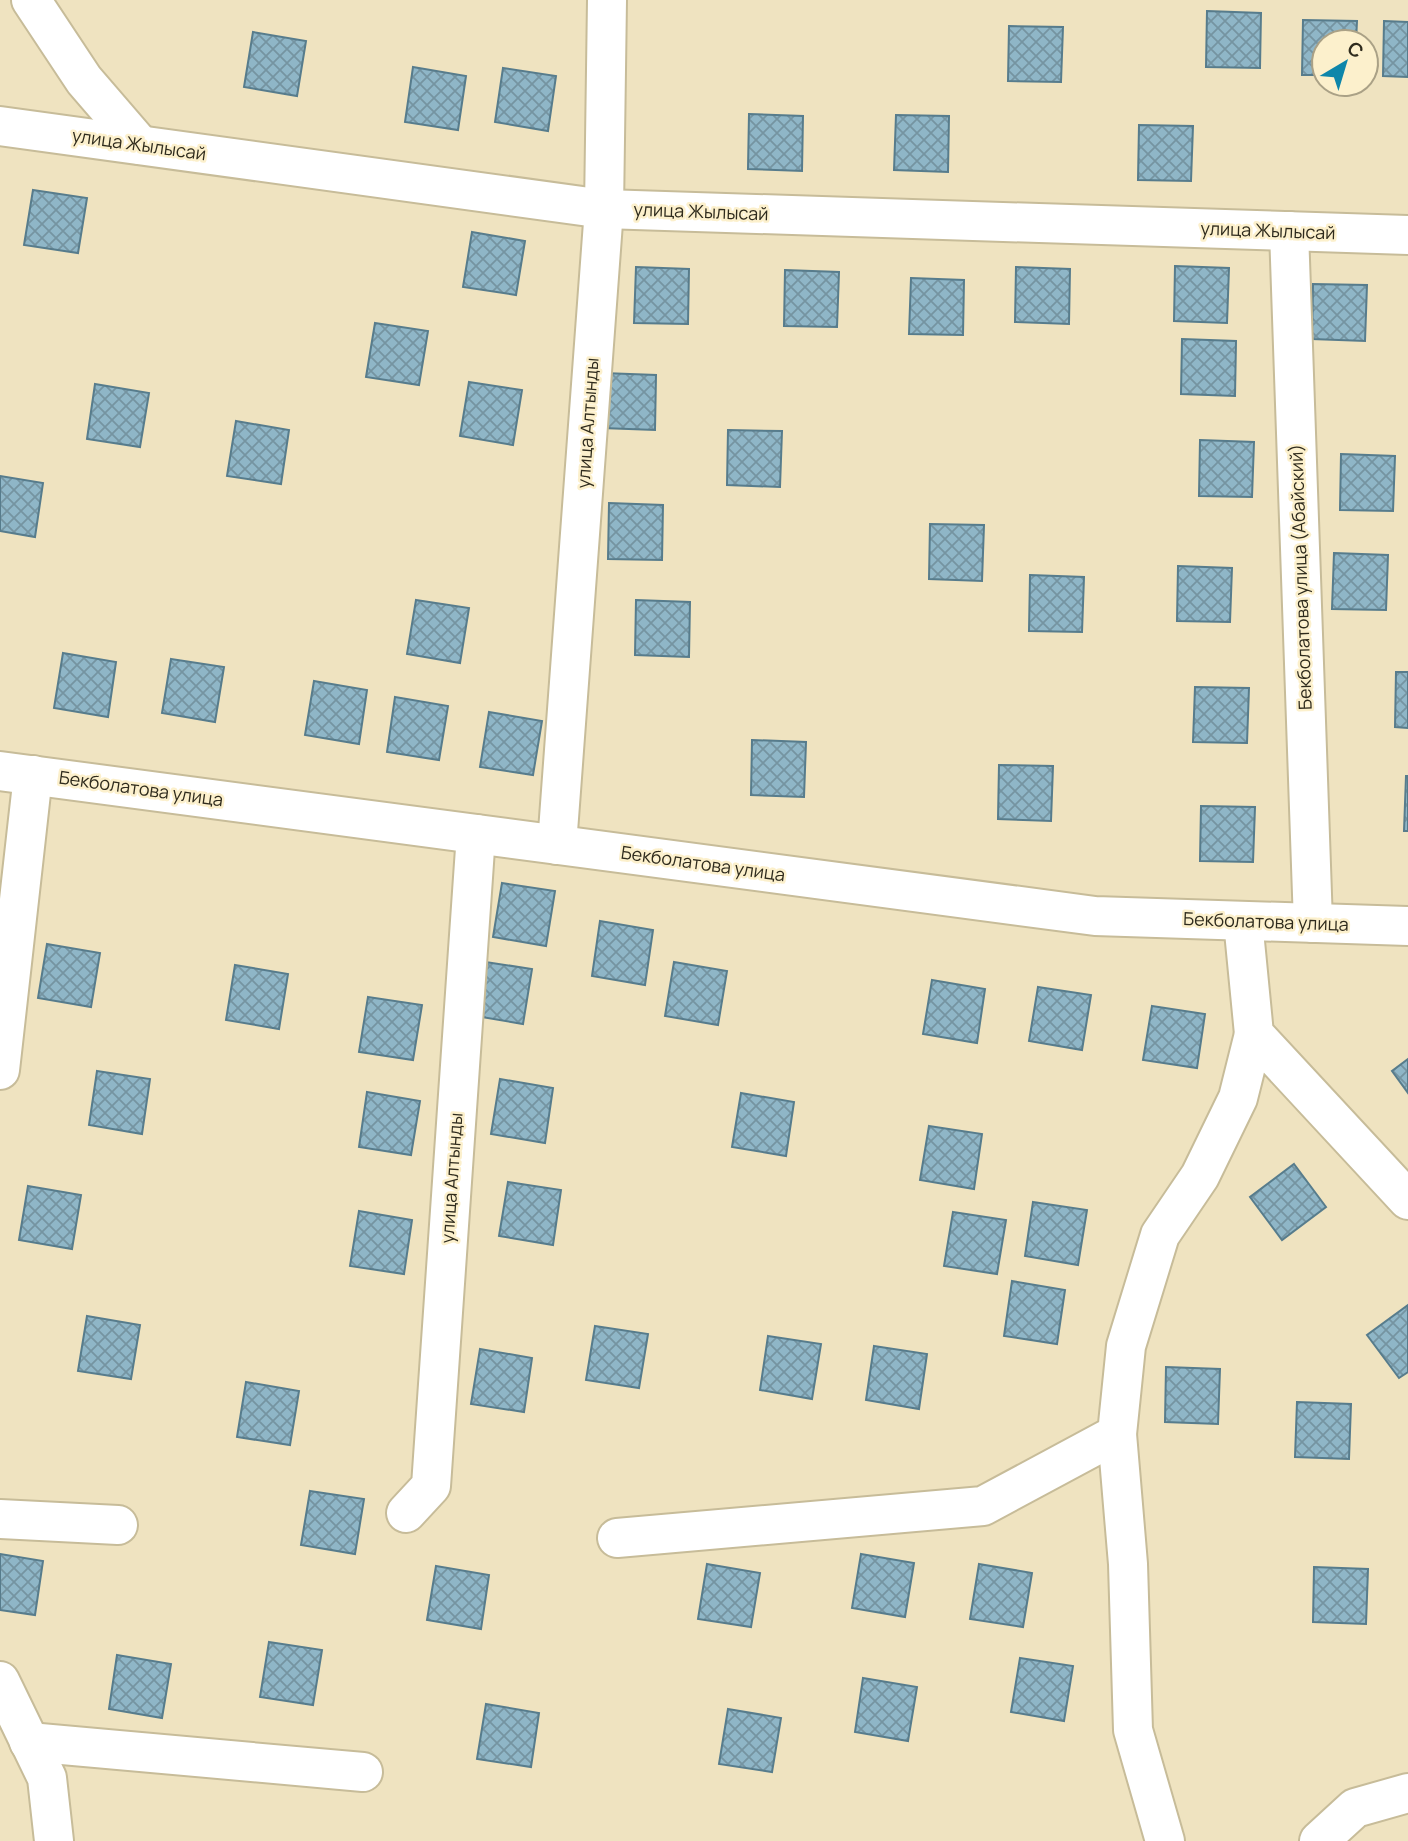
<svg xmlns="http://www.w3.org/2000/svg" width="1408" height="1841" viewBox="0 0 1408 1841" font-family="Manrope,sans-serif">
  <defs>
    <pattern id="building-cross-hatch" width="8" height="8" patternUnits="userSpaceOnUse" patternTransform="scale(1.75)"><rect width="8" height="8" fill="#8fb6c7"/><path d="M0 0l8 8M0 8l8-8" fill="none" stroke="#7594a1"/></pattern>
  </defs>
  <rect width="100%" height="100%" fill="#efe3c0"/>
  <g fill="url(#building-cross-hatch)" stroke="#577c8c" stroke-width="2">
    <path d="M 1207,11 L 1261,13 L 1260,68 L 1206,67 Z"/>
    <path d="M 1303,20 L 1357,21 L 1356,42 L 1324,42 L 1324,75 L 1302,75 Z"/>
    <path d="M 1384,21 L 1408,22 L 1408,77 L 1383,76 Z"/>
    <path d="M 1009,26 L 1063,27 L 1061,82 L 1008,81 Z"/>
    <path d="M 253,32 L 306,41 L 297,96 L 244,87 Z"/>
    <path d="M 413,67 L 466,76 L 458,130 L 405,122 Z"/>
    <path d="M 503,68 L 556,76 L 548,131 L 495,122 Z"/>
    <path d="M 749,114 L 803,116 L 802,171 L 748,169 Z"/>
    <path d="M 896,115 L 949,116 L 948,172 L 894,170 Z"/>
    <path d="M 1139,125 L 1193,126 L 1191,181 L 1138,180 Z"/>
    <path d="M 33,190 L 87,198 L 78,253 L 24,245 Z"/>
    <path d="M 472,232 L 525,241 L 516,295 L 463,287 Z"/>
    <path d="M 1175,266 L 1229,268 L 1227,323 L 1174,321 Z"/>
    <path d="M 636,267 L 689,269 L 688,324 L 634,323 Z"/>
    <path d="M 1016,267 L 1070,269 L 1069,324 L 1015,322 Z"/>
    <path d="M 785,270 L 839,272 L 837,327 L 784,326 Z"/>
    <path d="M 911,278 L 964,280 L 963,335 L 909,334 Z"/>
    <path d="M 1313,284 L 1367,285 L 1365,341 L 1312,339 Z"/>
    <path d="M 375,323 L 428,331 L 419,385 L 366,377 Z"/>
    <path d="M 1182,339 L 1236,341 L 1235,396 L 1181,394 Z"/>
    <path d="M 603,373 L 656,375 L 655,430 L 602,428 Z"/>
    <path d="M 469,382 L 522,390 L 513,445 L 460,436 Z"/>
    <path d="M 95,384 L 149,393 L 140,447 L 87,439 Z"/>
    <path d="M 236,421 L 289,430 L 281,484 L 227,476 Z"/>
    <path d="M 728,430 L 782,431 L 780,487 L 727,485 Z"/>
    <path d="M 1200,440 L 1254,442 L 1252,497 L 1199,496 Z"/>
    <path d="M 1341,454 L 1395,456 L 1393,511 L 1340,510 Z"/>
    <path d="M 0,476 L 43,483 L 35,537 L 0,531 Z"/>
    <path d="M 609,503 L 663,505 L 662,560 L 608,559 Z"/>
    <path d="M 930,524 L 984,525 L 982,581 L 929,579 Z"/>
    <path d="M 1334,553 L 1388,555 L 1386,610 L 1332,609 Z"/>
    <path d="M 1178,566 L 1232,568 L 1230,622 L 1177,621 Z"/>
    <path d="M 1030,575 L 1084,577 L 1082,632 L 1029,631 Z"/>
    <path d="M 416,600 L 469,608 L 460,663 L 407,654 Z"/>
    <path d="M 636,600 L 690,602 L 689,657 L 635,655 Z"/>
    <path d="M 63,653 L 116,662 L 108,717 L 54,708 Z"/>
    <path d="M 171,659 L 224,667 L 215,722 L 162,713 Z"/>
    <path d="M 1396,672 L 1408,672 L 1408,728 L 1395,727 Z"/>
    <path d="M 314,681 L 367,690 L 359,744 L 305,735 Z"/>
    <path d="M 1195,687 L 1249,688 L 1247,743 L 1193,742 Z"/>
    <path d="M 395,697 L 448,706 L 439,760 L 387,752 Z"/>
    <path d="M 489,712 L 542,721 L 533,775 L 480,767 Z"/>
    <path d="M 752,740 L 806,742 L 804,797 L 751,795 Z"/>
    <path d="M 999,765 L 1053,766 L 1051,821 L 998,819 Z"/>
    <path d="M 1406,776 L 1408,776 L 1408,831 L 1404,831 Z"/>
    <path d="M 1201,806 L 1255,807 L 1253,862 L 1200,861 Z"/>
    <path d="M 502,883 L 555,891 L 546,946 L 493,937 Z"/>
    <path d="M 600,921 L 653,930 L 645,985 L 592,976 Z"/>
    <path d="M 47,944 L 100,953 L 91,1007 L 38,998 Z"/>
    <path d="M 479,961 L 532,969 L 523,1024 L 470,1015 Z"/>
    <path d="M 674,962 L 727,971 L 718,1025 L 665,1016 Z"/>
    <path d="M 235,965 L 288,974 L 279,1029 L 226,1020 Z"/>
    <path d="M 932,980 L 985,989 L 977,1043 L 923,1034 Z"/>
    <path d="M 1038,987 L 1091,995 L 1082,1050 L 1029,1041 Z"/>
    <path d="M 368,997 L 422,1005 L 413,1060 L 359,1052 Z"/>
    <path d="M 1152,1006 L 1205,1014 L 1197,1068 L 1143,1060 Z"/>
    <path d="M 1408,1059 L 1408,1093 L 1392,1071 Z"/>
    <path d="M 97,1071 L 150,1079 L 142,1134 L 89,1125 Z"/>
    <path d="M 500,1079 L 553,1088 L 545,1143 L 491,1134 Z"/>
    <path d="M 367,1092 L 420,1101 L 411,1155 L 359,1147 Z"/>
    <path d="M 741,1093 L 794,1102 L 786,1156 L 732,1147 Z"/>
    <path d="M 929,1126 L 982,1134 L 974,1189 L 920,1180 Z"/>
    <path d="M 1294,1164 L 1326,1207 L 1282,1240 L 1250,1197 Z"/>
    <path d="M 508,1182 L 561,1190 L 553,1245 L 499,1236 Z"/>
    <path d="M 28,1186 L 81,1195 L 72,1249 L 19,1240 Z"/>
    <path d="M 1033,1202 L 1087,1210 L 1078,1265 L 1025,1256 Z"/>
    <path d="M 359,1211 L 412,1220 L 404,1274 L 350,1266 Z"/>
    <path d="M 953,1212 L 1006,1220 L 997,1274 L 944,1266 Z"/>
    <path d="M 1012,1281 L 1065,1290 L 1057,1344 L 1004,1336 Z"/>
    <path d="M 1408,1305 L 1408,1372 L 1399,1378 L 1367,1335 Z"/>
    <path d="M 87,1316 L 140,1325 L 131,1379 L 78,1371 Z"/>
    <path d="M 595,1326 L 648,1334 L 639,1388 L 586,1380 Z"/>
    <path d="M 768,1336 L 821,1344 L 812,1399 L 760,1390 Z"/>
    <path d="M 874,1346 L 927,1354 L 919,1409 L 866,1400 Z"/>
    <path d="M 480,1349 L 532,1358 L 524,1412 L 471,1404 Z"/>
    <path d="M 1166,1367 L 1220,1369 L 1218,1424 L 1165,1422 Z"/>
    <path d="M 246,1382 L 299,1391 L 290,1445 L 237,1437 Z"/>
    <path d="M 1297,1402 L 1351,1404 L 1349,1459 L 1295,1457 Z"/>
    <path d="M 310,1491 L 364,1499 L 355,1554 L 301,1545 Z"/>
    <path d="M 0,1554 L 43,1561 L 35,1615 L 0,1610 Z"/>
    <path d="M 861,1554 L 914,1563 L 905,1617 L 852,1608 Z"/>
    <path d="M 707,1564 L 760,1573 L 751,1627 L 698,1619 Z"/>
    <path d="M 979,1564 L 1032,1573 L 1023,1627 L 970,1619 Z"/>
    <path d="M 436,1566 L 489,1575 L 481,1629 L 427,1620 Z"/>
    <path d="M 1314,1567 L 1368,1569 L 1366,1624 L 1313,1622 Z"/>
    <path d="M 269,1642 L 322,1650 L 313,1705 L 260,1697 Z"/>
    <path d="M 117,1655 L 171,1664 L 162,1718 L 109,1709 Z"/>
    <path d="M 1020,1658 L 1073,1666 L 1064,1721 L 1011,1712 Z"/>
    <path d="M 863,1678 L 917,1687 L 908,1741 L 855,1732 Z"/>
    <path d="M 486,1704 L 539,1713 L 531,1767 L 477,1759 Z"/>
    <path d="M 728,1709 L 781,1718 L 772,1772 L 719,1764 Z"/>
  </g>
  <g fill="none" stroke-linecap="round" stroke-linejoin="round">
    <g stroke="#c7bc99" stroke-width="42">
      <g id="minor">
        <path d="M 31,0 L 84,80 L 140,145"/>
        <path d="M 0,126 L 604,209 L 1408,235"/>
        <path d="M 1289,231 L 1313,923"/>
        <path d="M 0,771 L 1095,916 L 1408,926"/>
        <path d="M 557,845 L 604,209 L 607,0"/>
        <path d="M 1243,921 L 1254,1034 L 1408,1200"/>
        <path d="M 0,1070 L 33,775"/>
        <path d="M 1117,1434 L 1128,1564 L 1133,1730 L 1165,1841"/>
        <path d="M 406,1513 L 431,1486 L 476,834"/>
        <path d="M 0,1519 L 118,1525"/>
        <path d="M 617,1538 L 983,1506 L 1117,1434 L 1126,1346 L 1160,1235 L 1200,1176 L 1238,1098 L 1254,1034"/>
        <path d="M 0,1681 L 47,1778 L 54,1841"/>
        <path d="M 29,1742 L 363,1772"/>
        <path d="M 1319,1841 L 1355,1808 L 1408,1793"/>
      </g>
    </g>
    <use href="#minor" stroke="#fff" stroke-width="38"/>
  </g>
  <g text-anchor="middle" stroke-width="5" stroke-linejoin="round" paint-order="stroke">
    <g font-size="18" fill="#2f2b1d" stroke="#fcf0cc">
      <text transform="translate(139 145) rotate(8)" y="6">улица Жылысай</text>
      <text transform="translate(701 212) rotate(2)" y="6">улица Жылысай</text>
      <text transform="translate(1268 231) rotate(2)" y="6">улица Жылысай</text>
      <text transform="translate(588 423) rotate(-86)" y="6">улица Алтынды</text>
      <text transform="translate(1301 577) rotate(-92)" y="6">Бекболатова улица (Абайский)</text>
      <text transform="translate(141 789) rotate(8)" y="6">Бекболатова улица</text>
      <text transform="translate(703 864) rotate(8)" y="6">Бекболатова улица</text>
      <text transform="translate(1266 922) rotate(2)" y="6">Бекболатова улица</text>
      <text transform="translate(452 1178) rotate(-86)" y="6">улица Алтынды</text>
    </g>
  </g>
  <g transform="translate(1345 63) rotate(38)"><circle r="33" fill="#fcf0cc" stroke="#aaa186" stroke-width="2"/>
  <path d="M0-5L12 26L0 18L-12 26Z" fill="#0e86aa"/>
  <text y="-10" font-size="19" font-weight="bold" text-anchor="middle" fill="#2f2b1d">С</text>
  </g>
</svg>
